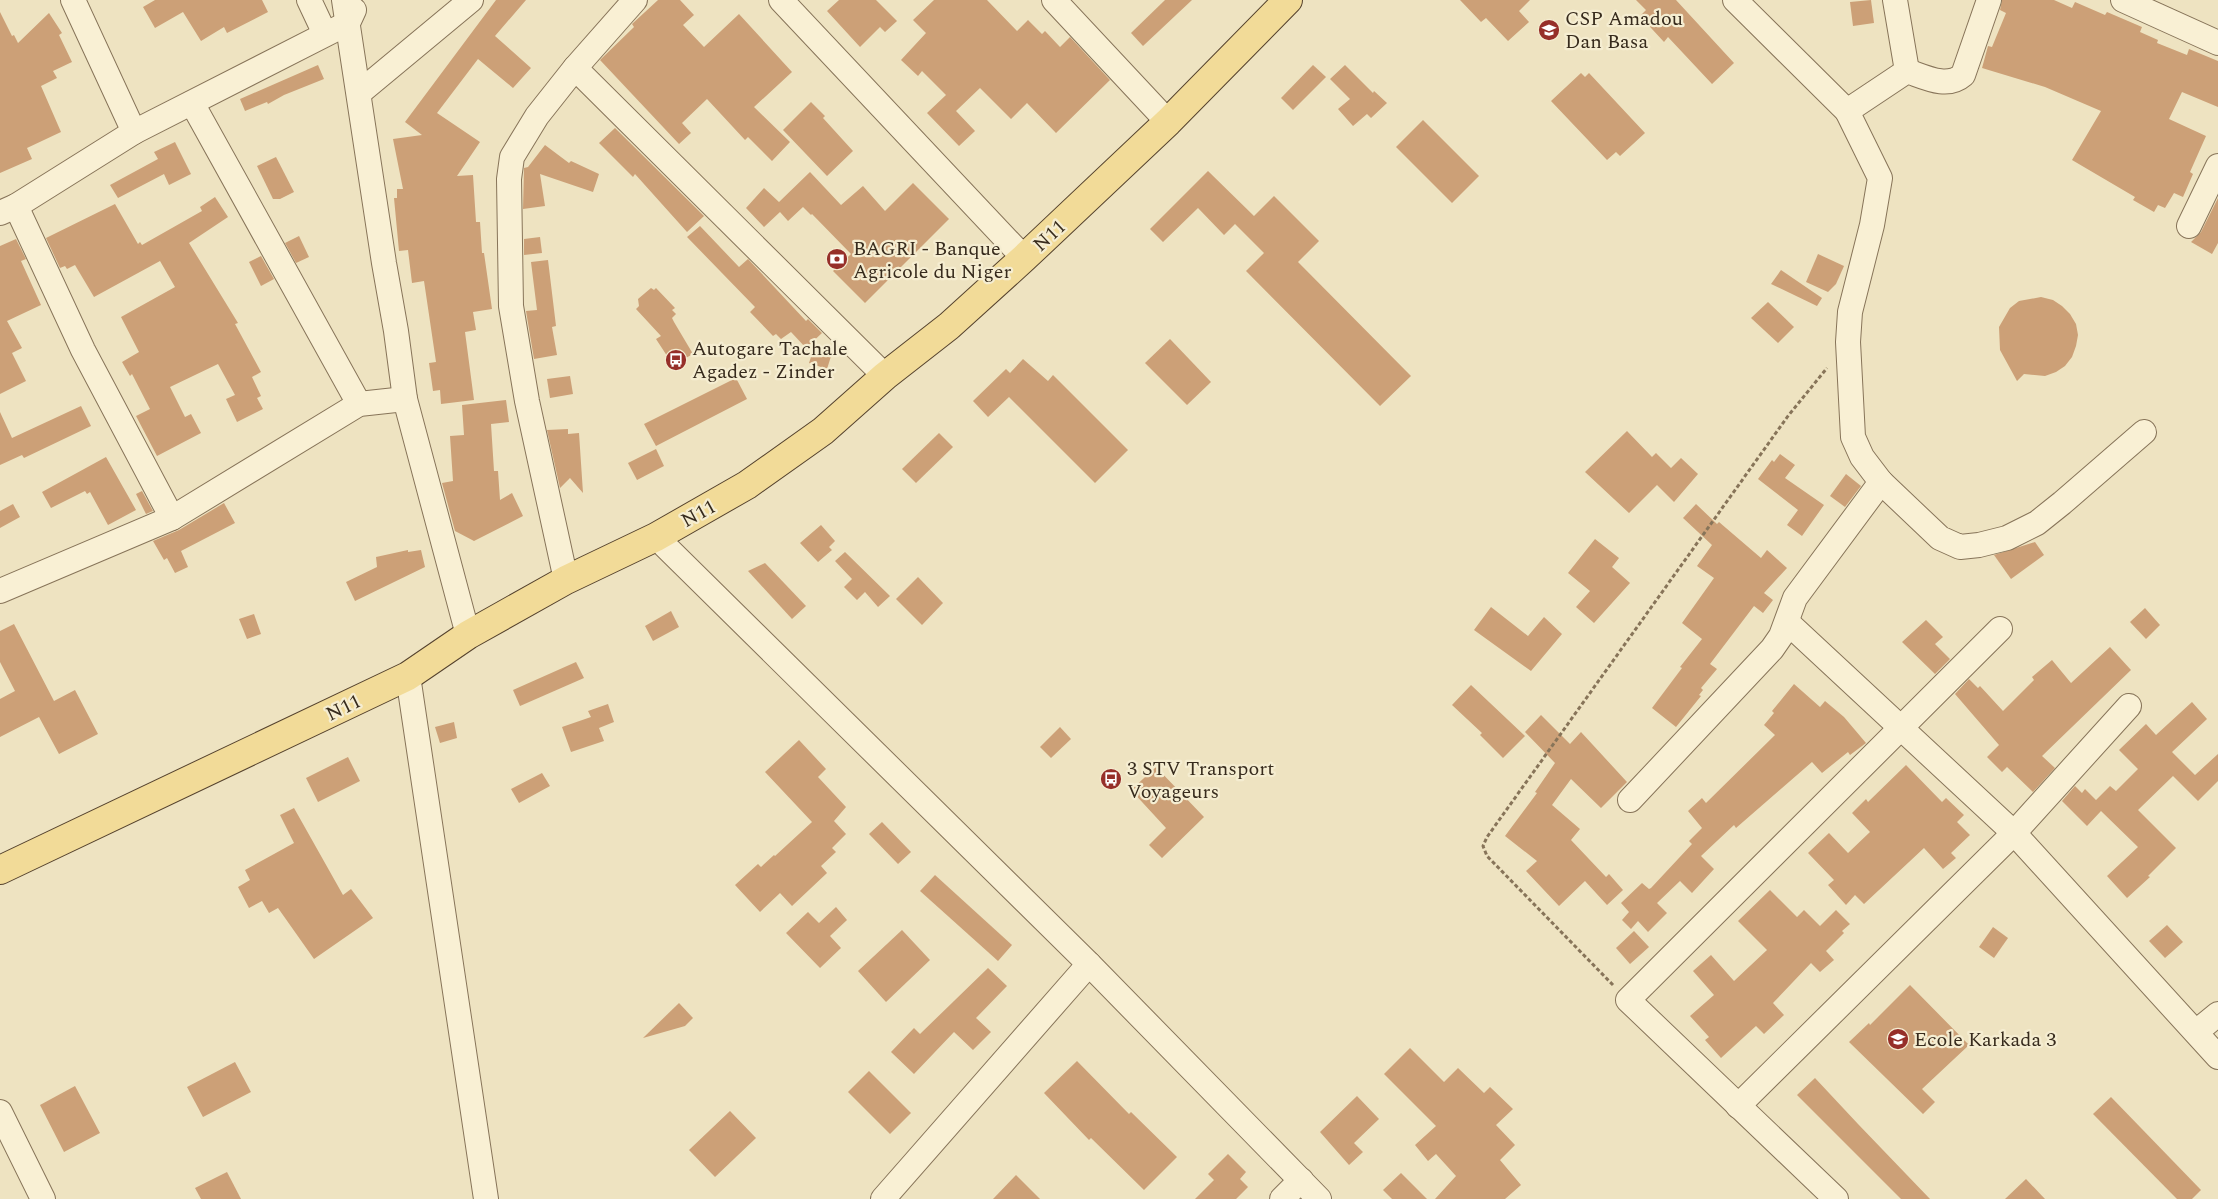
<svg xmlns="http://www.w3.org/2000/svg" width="2218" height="1199" viewBox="0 0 2218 1199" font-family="Spectral,serif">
  <rect width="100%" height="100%" fill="#eee3c1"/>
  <g fill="#cca077">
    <path d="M 155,0 L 262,0 L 268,12 L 227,33 L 224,27 L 201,41 L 183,12 L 155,28 L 143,7 Z"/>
    <path d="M 496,0 L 526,0 L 495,36 L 531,68 L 513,88 L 478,59 L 437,113 L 480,142 L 457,176 L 473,175 L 476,222 L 480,222 L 482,253 L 484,253 L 492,309 L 473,312 L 476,330 L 465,332 L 474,400 L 441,404 L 440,390 L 433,391 L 429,363 L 436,362 L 424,281 L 412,283 L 408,250 L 399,251 L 394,198 L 397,198 L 397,189 L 403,189 L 393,139 L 422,135 L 405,122 Z"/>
    <path d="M 658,0 L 680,0 L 694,15 L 683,25 L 704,47 L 739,14 L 792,72 L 754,107 L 790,142 L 772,161 L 748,137 L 745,140 L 707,99 L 682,123 L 691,133 L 679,144 L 600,60 L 634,27 L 632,24 Z"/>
    <path d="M 839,0 L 876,0 L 897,21 L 885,32 L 880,27 L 860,47 L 827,11 Z"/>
    <path d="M 934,0 L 987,0 L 1017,31 L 1028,20 L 1042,34 L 1045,31 L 1060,47 L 1070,37 L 1110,80 L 1056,133 L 1027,103 L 1011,119 L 980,88 L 956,111 L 975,131 L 959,146 L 927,113 L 946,95 L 922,71 L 918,76 L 901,60 L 926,33 L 913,20 Z"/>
    <path d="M 1165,0 L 1192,0 L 1143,46 L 1131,33 Z"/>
    <path d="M 1460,0 L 1530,0 L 1519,11 L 1529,22 L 1508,41 L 1486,18 L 1481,22 Z"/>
    <path d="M 1636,0 L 1676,0 L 1734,63 L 1712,84 L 1668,37 L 1664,42 L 1640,16 L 1646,10 Z"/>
    <path d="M 1871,0 L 1874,23 L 1853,26 L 1850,2 Z"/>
    <path d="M 2002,0 L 2054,0 L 2072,8 L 2075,2 L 2105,15 L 2107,12 L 2142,27 L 2140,32 L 2158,40 L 2157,43 L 2187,55 L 2189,49 L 2218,61 L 2218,107 L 2182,92 L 2169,119 L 2206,136 L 2190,172 L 2193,174 L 2183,197 L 2174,193 L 2165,208 L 2158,205 L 2154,212 L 2133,200 L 2135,197 L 2072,160 L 2101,111 L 2045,87 L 1982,68 L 1988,46 L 1992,47 L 2006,13 L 2000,10 Z"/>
    <path d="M 0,12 L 12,36 L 14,35 L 18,43 L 49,13 L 62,33 L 59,35 L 72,62 L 53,71 L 57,78 L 41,86 L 61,132 L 27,148 L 32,159 L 0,173 Z"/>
    <path d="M 318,65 L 324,79 L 284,95 L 268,104 L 267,102 L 245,111 L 240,99 Z"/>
    <path d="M 1313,65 L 1326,77 L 1293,110 L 1281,98 Z"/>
    <path d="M 1345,65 L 1373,93 L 1374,91 L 1387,103 L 1371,118 L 1367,114 L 1353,126 L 1338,109 L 1350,99 L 1330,79 Z"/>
    <path d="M 1581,73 L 1585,77 L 1589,73 L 1645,133 L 1620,156 L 1616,152 L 1607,160 L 1551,101 Z"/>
    <path d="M 811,102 L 825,116 L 823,118 L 853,151 L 827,176 L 783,130 Z"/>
    <path d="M 1423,120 L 1479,176 L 1452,203 L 1396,147 Z"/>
    <path d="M 615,128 L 704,216 L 687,232 L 635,174 L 633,177 L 599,143 Z"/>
    <path d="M 175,142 L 191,174 L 169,185 L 164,174 L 118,198 L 110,185 L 158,159 L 154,152 Z"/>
    <path d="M 545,145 L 569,163 L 571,161 L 599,174 L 593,192 L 540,174 L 545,206 L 523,209 L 524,168 L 528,167 Z"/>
    <path d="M 276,157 L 294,192 L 280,199 L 273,199 L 257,166 Z"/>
    <path d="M 1208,171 L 1254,216 L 1274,196 L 1319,241 L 1298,262 L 1411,376 L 1380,406 L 1246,271 L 1264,253 L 1235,224 L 1224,235 L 1198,208 L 1163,242 L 1150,229 Z"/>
    <path d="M 810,172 L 841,205 L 863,186 L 885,211 L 913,183 L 949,219 L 865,303 L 833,271 L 851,254 L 812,214 L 811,215 L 803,207 L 788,221 L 780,212 L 764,227 L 746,208 L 764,188 L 779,202 Z"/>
    <path d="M 215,197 L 228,217 L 189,243 L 238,323 L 235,324 L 261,372 L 252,377 L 261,396 L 257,398 L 263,409 L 237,422 L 226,399 L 235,395 L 218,364 L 170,387 L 185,417 L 191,414 L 201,433 L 157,456 L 136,416 L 150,409 L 132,374 L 130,376 L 122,362 L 139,352 L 121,317 L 175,287 L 160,261 L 94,297 L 75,265 L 67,269 L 65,266 L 60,268 L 46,238 L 115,204 L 138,244 L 140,242 L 142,245 L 202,211 L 200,207 Z"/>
    <path d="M 2218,198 L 2218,243 L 2212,254 L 2191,242 L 2201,232 Z"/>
    <path d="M 700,226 L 739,267 L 748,259 L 806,321 L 808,319 L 822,333 L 806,348 L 791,332 L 781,339 L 776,334 L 773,336 L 750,312 L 755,307 L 687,237 Z"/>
    <path d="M 299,236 L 309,257 L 296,263 L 285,243 Z"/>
    <path d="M 540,237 L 542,253 L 524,255 L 524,239 Z"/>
    <path d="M 16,239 L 26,259 L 21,261 L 41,305 L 7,321 L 22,348 L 12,353 L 26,381 L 0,394 L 0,246 Z"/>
    <path d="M 1818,254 L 1844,266 L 1836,284 L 1828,292 L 1806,282 Z"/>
    <path d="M 261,256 L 274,279 L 261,286 L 249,262 Z"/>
    <path d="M 548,260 L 556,326 L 552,327 L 557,355 L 534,359 L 526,311 L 537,310 L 531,262 Z"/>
    <path d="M 1781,270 L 1822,298 L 1817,306 L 1771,284 Z"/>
    <path d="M 651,288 L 654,290 L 656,288 L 675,308 L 672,310 L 676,314 L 672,318 L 674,322 L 693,354 L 673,365 L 656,339 L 661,336 L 636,309 L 639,306 L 638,299 Z"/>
    <path d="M 2041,297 L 2053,300 L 2062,306 L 2070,314 L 2076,324 L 2078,335 L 2076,346 L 2072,357 L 2065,366 L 2056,372 L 2045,376 L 2024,374 L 2017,381 L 2000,350 L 1999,327 L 2010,308 L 2019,301 Z"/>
    <path d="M 1768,302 L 1794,327 L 1778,343 L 1751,318 Z"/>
    <path d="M 1170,339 L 1211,382 L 1187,405 L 1145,363 Z"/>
    <path d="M 814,348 L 832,353 L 827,369 L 809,363 Z"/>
    <path d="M 1023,359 L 1048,381 L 1053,375 L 1128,450 L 1095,483 L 1009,397 L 988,417 L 973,401 L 1006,369 L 1010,373 Z"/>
    <path d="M 570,376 L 573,394 L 550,398 L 547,379 Z"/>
    <path d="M 736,378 L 747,399 L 656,446 L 644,424 Z"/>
    <path d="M 506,400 L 509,422 L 491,424 L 494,471 L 498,471 L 500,500 L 512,493 L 523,516 L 474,541 L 455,531 L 442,483 L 453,481 L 450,436 L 464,435 L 462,405 Z"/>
    <path d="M 81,406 L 91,426 L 24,458 L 22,455 L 0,465 L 0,412 L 12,438 Z"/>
    <path d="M 568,429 L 568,434 L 579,433 L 583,493 L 570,478 L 560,488 L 547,430 Z"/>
    <path d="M 1627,431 L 1652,457 L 1656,453 L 1671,468 L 1681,458 L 1698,474 L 1674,502 L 1657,485 L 1629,513 L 1585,472 Z"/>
    <path d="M 939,433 L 953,447 L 916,483 L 902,469 Z"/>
    <path d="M 656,449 L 664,466 L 637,480 L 628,463 Z"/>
    <path d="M 1780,454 L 1795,465 L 1785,478 L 1824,505 L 1802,536 L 1787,525 L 1798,510 L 1758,479 L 1772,460 L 1774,462 Z"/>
    <path d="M 106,457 L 136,510 L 108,525 L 90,492 L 87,494 L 85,491 L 51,508 L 42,492 Z"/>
    <path d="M 1846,474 L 1861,486 L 1845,507 L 1830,496 Z"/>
    <path d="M 142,491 L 153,511 L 146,514 L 136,494 Z"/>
    <path d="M 224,503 L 235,523 L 181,551 L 188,567 L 175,573 L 167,558 L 164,560 L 153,541 L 179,530 Z"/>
    <path d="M 13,504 L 20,517 L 0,528 L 0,511 Z"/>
    <path d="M 1696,504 L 1717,524 L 1719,522 L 1761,558 L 1767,550 L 1787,568 L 1764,593 L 1773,600 L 1763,613 L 1754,606 L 1710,664 L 1717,669 L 1701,688 L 1703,690 L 1699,695 L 1701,696 L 1676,727 L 1652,708 L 1682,668 L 1680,667 L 1702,639 L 1682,623 L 1714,578 L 1697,566 L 1712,545 L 1683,518 Z"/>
    <path d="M 821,525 L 835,541 L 829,547 L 832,550 L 818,562 L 800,543 Z"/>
    <path d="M 1595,539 L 1619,558 L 1612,567 L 1630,583 L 1594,623 L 1576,607 L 1590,591 L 1568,573 Z"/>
    <path d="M 2035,542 L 2044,555 L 2011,579 L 1994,555 Z"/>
    <path d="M 408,550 L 408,552 L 421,550 L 425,567 L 355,601 L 346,582 L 377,567 L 376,557 Z"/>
    <path d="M 845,552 L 890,596 L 878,607 L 865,592 L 857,600 L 844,587 L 852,579 L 835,561 Z"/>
    <path d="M 765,563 L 806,606 L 792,619 L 748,571 Z"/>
    <path d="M 918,577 L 943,603 L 922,625 L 896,599 Z"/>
    <path d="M 1491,607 L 1528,636 L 1544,617 L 1562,634 L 1531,671 L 1474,630 Z"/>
    <path d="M 2145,608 L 2160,625 L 2146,639 L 2130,622 Z"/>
    <path d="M 671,611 L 679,627 L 653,641 L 645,626 Z"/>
    <path d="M 254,614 L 261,634 L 247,639 L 239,619 Z"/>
    <path d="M 1926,620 L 1943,637 L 1935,644 L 1950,659 L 1935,674 L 1902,642 Z"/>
    <path d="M 14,624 L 54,701 L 75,690 L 98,734 L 59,754 L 39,717 L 0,737 L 0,699 L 15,691 L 0,662 L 0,631 Z"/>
    <path d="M 2110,647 L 2131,670 L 2042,756 L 2055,768 L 2033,792 L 2007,767 L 2002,772 L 1987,757 L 1999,745 L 1955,694 L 1969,679 L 1978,688 L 1980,686 L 2003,711 L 2034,680 L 2032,677 L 2052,660 L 2071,683 Z"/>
    <path d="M 576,662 L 584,678 L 520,706 L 513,690 Z"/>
    <path d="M 1794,684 L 1820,707 L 1825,701 L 1844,717 L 1866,743 L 1850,755 L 1848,752 L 1822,773 L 1812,762 L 1736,828 L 1734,825 L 1701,856 L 1714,869 L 1692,893 L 1680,881 L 1657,903 L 1667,913 L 1648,932 L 1638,921 L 1631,929 L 1622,920 L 1629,912 L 1621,903 L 1642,883 L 1649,889 L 1651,888 L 1692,844 L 1689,841 L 1702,828 L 1688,811 L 1702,798 L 1706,803 L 1775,735 L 1764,725 L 1774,713 L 1772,711 Z"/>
    <path d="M 1471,685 L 1525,736 L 1503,758 L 1480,735 L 1482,733 L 1452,705 Z"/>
    <path d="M 2192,702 L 2207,719 L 2172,752 L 2195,775 L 2218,754 L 2218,781 L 2198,801 L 2173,776 L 2138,810 L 2176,848 L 2148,876 L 2150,877 L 2127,898 L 2107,876 L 2138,847 L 2101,811 L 2087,826 L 2062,801 L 2075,786 L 2082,793 L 2085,789 L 2096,800 L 2110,786 L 2116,791 L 2138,769 L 2119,750 L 2146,724 L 2156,735 Z"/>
    <path d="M 608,704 L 614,722 L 599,728 L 604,741 L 571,752 L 562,727 L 591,717 L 588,711 Z"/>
    <path d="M 1541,715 L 1570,744 L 1581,732 L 1627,782 L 1601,808 L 1571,779 L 1552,805 L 1580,829 L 1571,840 L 1606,877 L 1609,874 L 1623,890 L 1607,905 L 1585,881 L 1559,906 L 1526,871 L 1537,861 L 1505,836 L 1537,793 L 1535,792 L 1555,763 L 1525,732 Z"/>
    <path d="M 454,722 L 457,738 L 440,743 L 435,727 Z"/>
    <path d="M 1060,727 L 1071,739 L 1051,758 L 1040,747 Z"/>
    <path d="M 799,740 L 826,769 L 818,777 L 846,807 L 834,821 L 846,834 L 832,848 L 836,852 L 821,866 L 827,873 L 792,906 L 780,893 L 760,912 L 735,885 L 758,864 L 761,867 L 774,855 L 775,856 L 812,822 L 765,772 Z"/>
    <path d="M 348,757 L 360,781 L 318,802 L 306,778 Z"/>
    <path d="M 1906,765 L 1942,802 L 1946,798 L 1964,815 L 1957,822 L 1970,835 L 1951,853 L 1956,858 L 1943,869 L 1924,848 L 1864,904 L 1855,895 L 1846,905 L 1828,885 L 1834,880 L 1808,853 L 1829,833 L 1848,853 L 1870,832 L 1852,813 L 1866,799 L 1868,802 Z"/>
    <path d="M 1156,767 L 1204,817 L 1162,858 L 1149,845 L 1166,828 L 1131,790 Z"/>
    <path d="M 542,773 L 550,786 L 519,803 L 511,789 Z"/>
    <path d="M 294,808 L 343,895 L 351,889 L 373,918 L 314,959 L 278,908 L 269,913 L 262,901 L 249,908 L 238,887 L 250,880 L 245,870 L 294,843 L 280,815 Z"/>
    <path d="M 882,822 L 911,852 L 898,864 L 869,834 Z"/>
    <path d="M 935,875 L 1012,945 L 998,961 L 920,891 Z"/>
    <path d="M 1770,890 L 1797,917 L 1804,910 L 1820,926 L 1836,910 L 1850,924 L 1842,931 L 1844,933 L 1826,951 L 1834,960 L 1820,972 L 1811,963 L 1773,1003 L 1784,1015 L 1764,1034 L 1756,1026 L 1721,1058 L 1705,1040 L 1709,1037 L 1690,1016 L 1714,995 L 1693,971 L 1711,955 L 1734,981 L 1767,950 L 1738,921 Z"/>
    <path d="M 836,907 L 847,920 L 830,936 L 841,948 L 820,968 L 786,933 L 808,912 L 819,923 Z"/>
    <path d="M 2167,925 L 2183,942 L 2165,958 L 2149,941 Z"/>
    <path d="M 1993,927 L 2008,938 L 1994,958 L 1979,947 Z"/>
    <path d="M 902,930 L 930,960 L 886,1002 L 858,971 Z"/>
    <path d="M 1634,931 L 1649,947 L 1630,964 L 1616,948 Z"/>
    <path d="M 988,968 L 1007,986 L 976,1018 L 991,1032 L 973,1050 L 954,1032 L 914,1074 L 891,1052 L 914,1028 L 920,1034 Z"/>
    <path d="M 1910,985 L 1969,1045 L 1922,1089 L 1935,1102 L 1923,1114 L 1849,1042 L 1869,1023 L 1870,1025 Z"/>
    <path d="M 679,1003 L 693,1018 L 685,1026 L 643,1038 Z"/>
    <path d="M 1410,1048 L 1444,1082 L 1458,1068 L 1484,1093 L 1490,1087 L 1513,1109 L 1496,1125 L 1515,1145 L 1500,1160 L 1521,1185 L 1505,1199 L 1435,1199 L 1456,1176 L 1436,1154 L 1428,1161 L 1415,1145 L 1436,1126 L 1384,1074 Z"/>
    <path d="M 1077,1061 L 1129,1114 L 1131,1112 L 1177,1157 L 1144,1190 L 1091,1138 L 1089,1140 L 1044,1093 Z"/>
    <path d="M 235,1062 L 251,1092 L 203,1117 L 187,1087 Z"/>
    <path d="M 869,1071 L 911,1113 L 890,1134 L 848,1092 Z"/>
    <path d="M 1815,1078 L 1858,1124 L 1930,1199 L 1901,1199 L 1797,1095 Z"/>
    <path d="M 75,1086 L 100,1133 L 64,1152 L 40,1105 Z"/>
    <path d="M 1357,1096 L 1379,1119 L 1354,1143 L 1363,1152 L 1349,1165 L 1320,1132 Z"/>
    <path d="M 2111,1097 L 2201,1190 L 2192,1199 L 2177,1199 L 2093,1114 Z"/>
    <path d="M 730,1111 L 756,1138 L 715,1177 L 689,1150 Z"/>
    <path d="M 1228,1154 L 1246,1172 L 1240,1179 L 1248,1187 L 1236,1199 L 1195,1199 L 1214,1180 L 1208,1174 Z"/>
    <path d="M 227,1172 L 241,1199 L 201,1199 L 195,1188 Z"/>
    <path d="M 1401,1173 L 1427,1199 L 1392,1199 L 1383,1190 Z"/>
    <path d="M 1016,1175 L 1040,1199 L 993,1199 Z"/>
    <path d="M 2026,1179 L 2045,1199 L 2005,1199 Z"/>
  </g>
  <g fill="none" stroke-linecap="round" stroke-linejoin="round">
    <g stroke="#877459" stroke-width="26">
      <g id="minor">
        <path d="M 73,0 L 134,132"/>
        <path d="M 309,0 L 325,34"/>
        <path d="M 344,0 L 384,263 L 396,331 L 405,399 L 468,635"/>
        <path d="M 635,0 L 575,68 L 885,376"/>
        <path d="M 781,0 L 1024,258"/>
        <path d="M 1054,0 L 1168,122"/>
        <path d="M 1735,0 L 1847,111"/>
        <path d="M 1895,0 L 1907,71"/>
        <path d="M 1989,0 L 1963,75 C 1947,89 1925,77 1907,71 L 1847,111 L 1880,178 L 1872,225 L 1850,312 L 1848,342 L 1853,437 L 1862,457 L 1881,482 L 1940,538 L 1960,547 L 1979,545 L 2007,538 L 2037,523 L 2062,503 L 2144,432"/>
        <path d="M 2123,0 L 2218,43"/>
        <path d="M 359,93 L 471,0"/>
        <path d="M 192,103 L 359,404"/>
        <path d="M 16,206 L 83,350 L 172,518"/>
        <path d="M 0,213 L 16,206 L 134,132 L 348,23 L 354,10"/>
        <path d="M 2189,226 L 2218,166"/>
        <path d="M 656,537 L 1089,964 L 1319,1199"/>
        <path d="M 566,580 L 527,401 L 511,306 L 509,179 L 512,157 L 537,116 L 575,68"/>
        <path d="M 0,591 L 172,518 L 359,404 L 405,399"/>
        <path d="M 1787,622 L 2014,833 L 2218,1057"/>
        <path d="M 408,676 L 486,1199"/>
        <path d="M 1630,800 L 1772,649 L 1781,636 L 1795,598 L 1881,482"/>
        <path d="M 2196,1032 L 2218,1014"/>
        <path d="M 1738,1106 L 2014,833 L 2129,706"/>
        <path d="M 0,1112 L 43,1199"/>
        <path d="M 883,1199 L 1089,964"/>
        <path d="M 1282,1199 L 1301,1180"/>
        <path d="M 1836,1199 L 1628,1000 L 2000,629"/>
      </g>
    </g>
    <g stroke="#55422d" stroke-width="30">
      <path id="major" d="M 0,870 L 408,676 L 468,635 L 566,580 L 656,537 L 747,485 L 823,431 L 885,376 L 949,326 L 1024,258 L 1168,122 L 1288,0"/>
    </g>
    <path stroke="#877459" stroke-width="3" stroke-dasharray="4 2.5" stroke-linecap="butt" d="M 1613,985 L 1487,856 L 1483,846 L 1487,837 L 1788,416 L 1827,368"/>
    <use href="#minor" stroke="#f9f0d4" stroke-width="24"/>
    <use href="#major" stroke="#f2db98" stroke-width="28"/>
  </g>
  <defs>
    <g id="school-disc" transform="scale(1.125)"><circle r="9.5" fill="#962f29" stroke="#f5edd1"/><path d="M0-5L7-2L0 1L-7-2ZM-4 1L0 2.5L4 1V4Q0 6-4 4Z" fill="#fff"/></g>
    <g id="bank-disc" transform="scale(1.125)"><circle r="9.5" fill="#962f29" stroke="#f5edd1"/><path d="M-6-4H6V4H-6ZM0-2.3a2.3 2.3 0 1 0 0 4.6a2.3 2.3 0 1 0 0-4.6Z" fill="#fff"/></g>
    <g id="bus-disc" transform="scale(1.125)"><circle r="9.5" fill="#962f29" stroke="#f5edd1"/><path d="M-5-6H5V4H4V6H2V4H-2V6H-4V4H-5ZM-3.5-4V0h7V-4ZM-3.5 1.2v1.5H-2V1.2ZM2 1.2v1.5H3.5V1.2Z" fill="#fff"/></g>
  </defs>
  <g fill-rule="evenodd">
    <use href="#school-disc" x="1549" y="30"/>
    <use href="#bank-disc" x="837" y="259"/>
    <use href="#bus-disc" x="676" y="360"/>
    <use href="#bus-disc" x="1111" y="779"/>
    <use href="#school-disc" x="1898" y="1039"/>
  </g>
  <g text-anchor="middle" stroke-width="4.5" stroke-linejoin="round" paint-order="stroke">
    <g font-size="20" fill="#372b1d" stroke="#f5edd1" text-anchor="start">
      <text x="1565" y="25">CSP Amadou<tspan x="1565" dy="23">Dan Basa</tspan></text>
      <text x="853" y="255">BAGRI - Banque<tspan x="853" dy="23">Agricole du Niger</tspan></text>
      <text x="692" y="355">Autogare Tachale<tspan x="692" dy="23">Agadez - Zinder</tspan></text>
      <text x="1127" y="775">3 STV Transport<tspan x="1127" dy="23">Voyageurs</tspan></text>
      <text x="1914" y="1046">Ecole Karkada 3</text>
    </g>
    <g font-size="20" fill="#372b1d" stroke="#f5edd1">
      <text transform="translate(1049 235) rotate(-43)" y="7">N11</text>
      <text transform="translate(698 513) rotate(-29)" y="7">N11</text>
      <text transform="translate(343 707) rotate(-26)" y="7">N11</text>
    </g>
  </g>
</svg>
